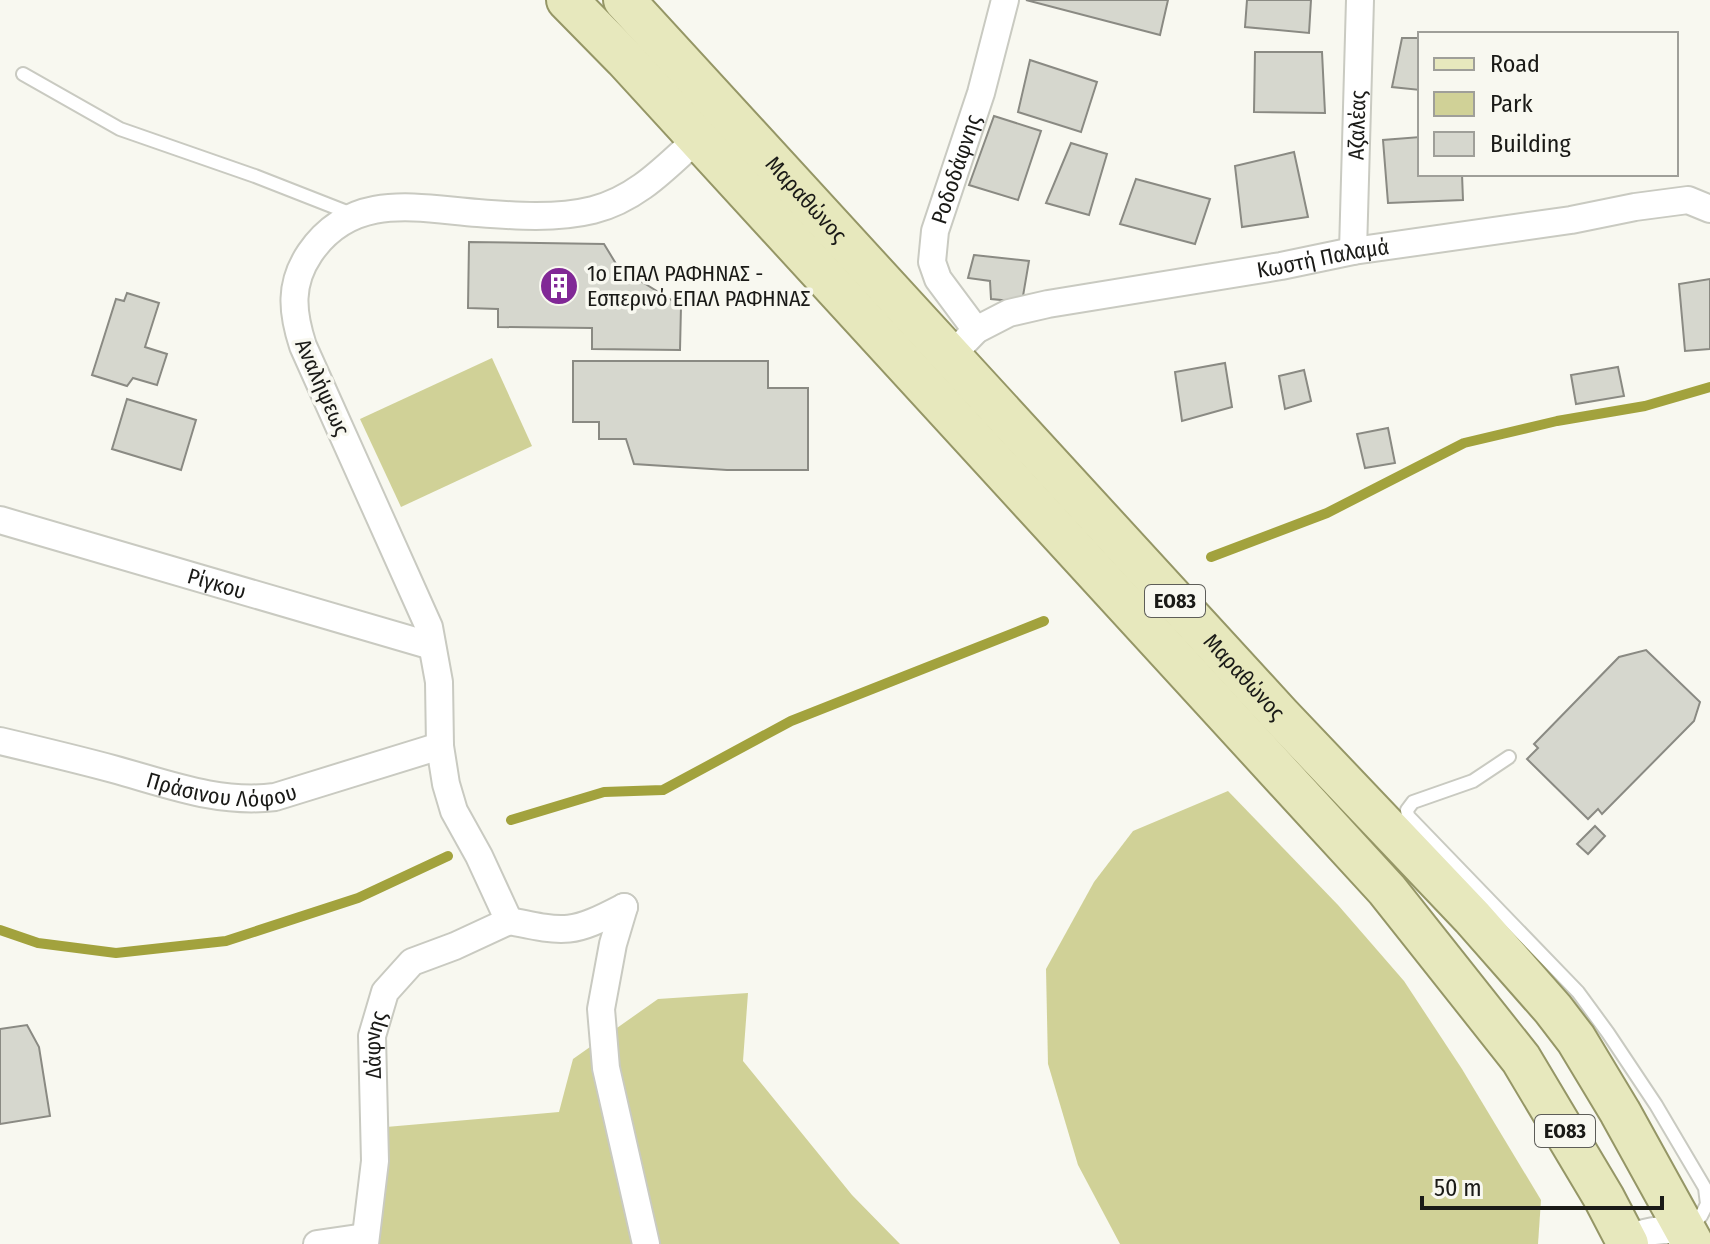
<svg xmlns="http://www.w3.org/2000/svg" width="1710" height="1244" viewBox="0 0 1710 1244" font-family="'Fira Sans Condensed',sans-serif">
  <rect width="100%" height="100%" fill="#f8f8f0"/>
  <g fill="#d0d197">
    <path d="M 492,358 L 532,446 L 401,507 L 360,419 Z"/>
    <path d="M 1228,791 L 1338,905 L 1404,981 L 1462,1069 L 1541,1200 L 1538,1244 L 1120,1244 L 1078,1165 L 1048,1064 L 1046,969 L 1094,882 L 1133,831 Z"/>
    <path d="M 748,993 L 743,1061 L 852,1195 L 900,1244 L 377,1244 L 386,1127 L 559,1112 L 573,1059 L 658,999 Z"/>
  </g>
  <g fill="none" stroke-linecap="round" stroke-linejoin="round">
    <g stroke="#a2a23d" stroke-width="10">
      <path d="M 1211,557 L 1327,513 L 1464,443 L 1557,421 L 1645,406 L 1710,387"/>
      <path d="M 511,820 L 604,792 L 663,790 L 791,721 L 1044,621"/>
      <path d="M 0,930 L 38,943 L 116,953 L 226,941 L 358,898 L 448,856"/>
    </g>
  </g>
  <g fill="#d6d7ce" stroke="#8a8a83" stroke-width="2">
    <path d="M 1026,0 L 1168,0 L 1160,35 Z"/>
    <path d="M 1247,0 L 1311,0 L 1309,33 L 1245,27 Z"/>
    <path d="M 1402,38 L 1420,38 L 1420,90 L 1392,87 Z"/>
    <path d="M 1255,52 L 1322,52 L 1325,113 L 1254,112 Z"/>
    <path d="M 1030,60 L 1097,82 L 1081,132 L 1018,112 Z"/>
    <path d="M 994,116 L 1041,131 L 1018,200 L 969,185 Z"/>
    <path d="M 1420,137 L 1420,174 L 1462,174 L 1463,200 L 1388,203 L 1383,140 Z"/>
    <path d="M 1071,143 L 1107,154 L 1089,215 L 1046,203 Z"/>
    <path d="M 1294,152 L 1308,217 L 1242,227 L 1235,166 Z"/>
    <path d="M 1136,179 L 1210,199 L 1195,244 L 1120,224 Z"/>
    <path d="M 469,242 L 604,244 L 618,267 L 681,306 L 680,350 L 592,349 L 592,328 L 498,327 L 498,309 L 468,308 Z"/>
    <path d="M 974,255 L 1029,261 L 1022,302 L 991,299 L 990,281 L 968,278 Z"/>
    <path d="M 1710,279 L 1710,349 L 1685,351 L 1679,284 Z"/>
    <path d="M 127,293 L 159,303 L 145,347 L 167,354 L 157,385 L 133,378 L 127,386 L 92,375 L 116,299 L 124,301 Z"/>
    <path d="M 573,361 L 768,361 L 768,388 L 808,388 L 808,470 L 727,470 L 634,464 L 626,439 L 599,439 L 599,422 L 573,422 Z"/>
    <path d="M 1225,363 L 1232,407 L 1182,421 L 1175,372 Z"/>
    <path d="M 1618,367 L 1624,396 L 1576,404 L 1571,375 Z"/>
    <path d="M 1304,370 L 1311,401 L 1285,409 L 1279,376 Z"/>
    <path d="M 127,399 L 196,420 L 181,470 L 112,449 Z"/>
    <path d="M 1388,428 L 1395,463 L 1365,468 L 1357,434 Z"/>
    <path d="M 1646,650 L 1700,702 L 1694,721 L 1602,814 L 1598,809 L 1588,819 L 1527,759 L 1538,748 L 1534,744 L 1619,657 Z"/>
    <path d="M 1595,826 L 1605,836 L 1588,854 L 1577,844 Z"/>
    <path d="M 27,1025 L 39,1047 L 50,1116 L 0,1124 L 0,1029 Z"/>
  </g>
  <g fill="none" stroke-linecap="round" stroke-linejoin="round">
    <g stroke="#c9cac1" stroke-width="16">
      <g id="lane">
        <path d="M 23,74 L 120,129 L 255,176 L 352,214"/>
        <path d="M 1509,757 L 1473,781 L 1413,802 L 1407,810 L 1408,816 L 1578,992 L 1608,1033 L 1656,1105 L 1705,1188 L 1707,1204 L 1701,1216 L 1689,1228"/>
      </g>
    </g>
    <g stroke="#c9cac1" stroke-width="30">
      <g id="street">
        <path id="s1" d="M 1353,251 L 1360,0"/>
        <path id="s2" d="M 976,330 L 938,279 L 932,262 L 935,231 L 981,93 L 1005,0"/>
        <path id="s3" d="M 951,356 L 976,330 L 1009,313 L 1048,304 L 1281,266 L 1353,251 L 1571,220 L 1635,207 L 1688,200 L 1710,209"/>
        <path id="s4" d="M 0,520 L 432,646"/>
        <path id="s5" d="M 0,741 C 38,750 76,759 113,769 C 168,784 218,804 275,797 L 440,746"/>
        <path d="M 624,907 L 613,944 L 601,1009 L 606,1068 L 646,1244"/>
        <path d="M 509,921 L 479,856 L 454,811 L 446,784 L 440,746 L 439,682 L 429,627 L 303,346 C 292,312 289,284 310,253 C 352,192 415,208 478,213 C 515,216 557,219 593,210 C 637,199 666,167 698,138"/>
        <path d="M 509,921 C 567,933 572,934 624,907"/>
        <path d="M 317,1244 L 365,1237"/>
        <path id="s6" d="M 365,1244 L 375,1161 L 372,1036 L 385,992 L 412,962 L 455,946 L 509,921"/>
        <path d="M 1620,1244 C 1640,1230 1663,1229 1686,1230 L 1682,1241"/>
      </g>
    </g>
    <g stroke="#959666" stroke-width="44">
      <g id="primary">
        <path d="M 567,0 L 625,59 L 1387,890 L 1521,1059 L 1604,1198 L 1628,1244"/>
        <path id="s7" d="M 624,0 L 1280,715 L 1472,917 L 1553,1009 L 1576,1039 L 1620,1112 L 1693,1244"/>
      </g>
    </g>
    <use href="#lane" stroke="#fff" stroke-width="12"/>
    <use href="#street" stroke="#fff" stroke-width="26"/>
    <use href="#primary" stroke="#e7e8bd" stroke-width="40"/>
  </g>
  <defs>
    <g id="building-disc" transform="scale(2)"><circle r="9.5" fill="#812896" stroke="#f8f8f0"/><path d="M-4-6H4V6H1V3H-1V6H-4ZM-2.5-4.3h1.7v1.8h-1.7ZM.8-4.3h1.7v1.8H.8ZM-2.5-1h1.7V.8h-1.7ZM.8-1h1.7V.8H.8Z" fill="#fff"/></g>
  </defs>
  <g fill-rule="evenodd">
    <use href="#building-disc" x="559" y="286"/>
  </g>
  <g text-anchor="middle" stroke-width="7" stroke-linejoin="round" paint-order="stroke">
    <g fill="#f8f8f0" stroke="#5d5d58" stroke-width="2">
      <rect x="1145" y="585" width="60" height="32" rx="6"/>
      <rect x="1535" y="1115" width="60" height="32" rx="6"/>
    </g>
    <g font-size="20" font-weight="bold" fill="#1a1a17">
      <text x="1175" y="608">ΕΟ83</text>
      <text x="1565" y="1138">ΕΟ83</text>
    </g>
    <g font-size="22" fill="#1a1a17" stroke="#f8f8f0">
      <text dy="8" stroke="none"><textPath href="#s1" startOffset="126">Αζαλέας</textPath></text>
      <text dy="8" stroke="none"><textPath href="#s2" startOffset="178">Ροδοδάφνης</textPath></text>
      <text dy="8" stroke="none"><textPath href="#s7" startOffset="270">Μαραθώνος</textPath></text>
      <text dy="8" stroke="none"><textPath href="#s3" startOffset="392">Κωστή Παλαμά</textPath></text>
      <text transform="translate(323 387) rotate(66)" y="8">Αναλήψεως</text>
      <text dy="8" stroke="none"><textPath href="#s4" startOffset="226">Ρίγκου</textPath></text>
      <text dy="8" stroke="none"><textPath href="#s7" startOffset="918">Μαραθώνος</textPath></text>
      <text dy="8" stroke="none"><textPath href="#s5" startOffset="228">Πράσινου Λόφου</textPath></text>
      <text dy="8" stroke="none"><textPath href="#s6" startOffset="200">Δάφνης</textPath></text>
    </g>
    <g font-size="22" fill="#1a1a17" stroke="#f8f8f0" text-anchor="start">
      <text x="587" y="281">1ο ΕΠΑΛ ΡΑΦΗΝΑΣ -<tspan x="587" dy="25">Εσπερινό ΕΠΑΛ ΡΑΦΗΝΑΣ</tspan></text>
    </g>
  </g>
  <rect x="1418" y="32" width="260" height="144" fill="#f8f8f0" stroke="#9f9f99" stroke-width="2"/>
  <rect x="1434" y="58" width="40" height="12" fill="#e7e8bd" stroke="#9f9f99" stroke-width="2"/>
  <text x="1490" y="72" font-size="24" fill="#1a1a17">Road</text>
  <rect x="1434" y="92" width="40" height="24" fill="#d0d197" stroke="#9f9f99" stroke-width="2"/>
  <text x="1490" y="112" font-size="24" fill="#1a1a17">Park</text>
  <rect x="1434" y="132" width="40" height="24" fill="#d6d7ce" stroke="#9f9f99" stroke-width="2"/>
  <text x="1490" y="152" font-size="24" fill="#1a1a17">Building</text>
  <path d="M1422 1196v12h240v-12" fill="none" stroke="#1a1a17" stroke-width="4"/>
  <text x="1434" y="1196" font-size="24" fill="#1a1a17" stroke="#f8f8f0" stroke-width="6" paint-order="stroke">50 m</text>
</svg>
